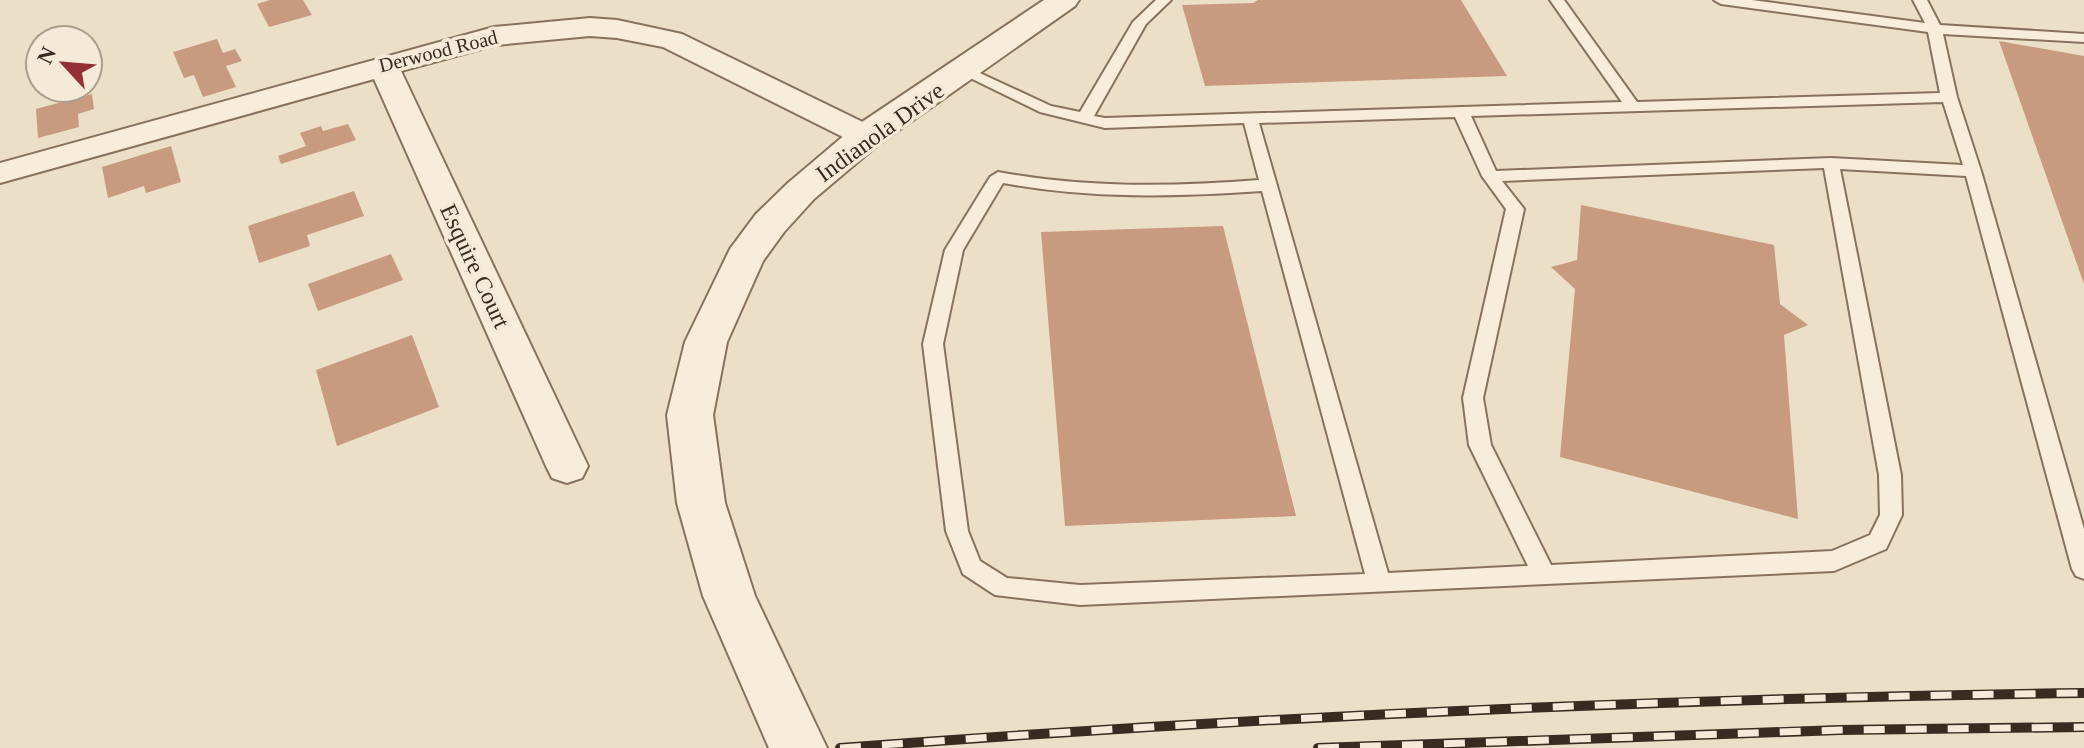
<svg xmlns="http://www.w3.org/2000/svg" width="2084" height="748" viewBox="0 0 2084 748" font-family="'Times New Roman',serif">
  <rect width="100%" height="100%" fill="#ecdfc7"/>
  <g fill="#c89a80">
    <path d="M 270,0 L 303,0 L 312,15 L 269,27 L 257,4 Z"/>
    <path d="M 1258,0 L 1461,0 L 1507,76 L 1205,86 L 1182,5 L 1253,3 Z"/>
    <path d="M 217,39 L 223,53 L 235,49 L 242,61 L 226,66 L 236,87 L 203,97 L 194,75 L 184,78 L 173,52 Z"/>
    <path d="M 1999,41 L 2084,56 L 2084,284 Z"/>
    <path d="M 92,94 L 94,109 L 78,114 L 79,127 L 38,138 L 36,109 Z"/>
    <path d="M 348,124 L 356,140 L 281,164 L 278,156 L 306,146 L 300,133 L 321,126 L 323,131 Z"/>
    <path d="M 171,146 L 181,182 L 146,193 L 144,186 L 108,198 L 102,167 Z"/>
    <path d="M 354,191 L 364,216 L 307,235 L 310,246 L 259,263 L 248,226 Z"/>
    <path d="M 1581,205 L 1774,245 L 1780,304 L 1808,325 L 1784,335 L 1798,519 L 1560,457 L 1575,289 L 1551,267 L 1577,260 Z"/>
    <path d="M 1223,226 L 1296,516 L 1065,526 L 1041,232 Z"/>
    <path d="M 391,254 L 403,280 L 318,311 L 308,284 Z"/>
    <path d="M 412,335 L 439,407 L 337,446 L 316,370 Z"/>
  </g>
  <g fill="none" stroke-linecap="round" stroke-linejoin="round">
    <g stroke="#87725e" stroke-width="4">
      <path id="service" d="M 1156,0 L 1171,0 L 1146,24 L 1094,116 L 1105,118 L 1622,102 L 1550,0 L 1564,0 L 1637,102 L 1940,93 L 1928,32 L 1721,4 L 1714,0 L 1752,0 L 1925,23 L 1913,0 L 1927,0 L 1940,25 L 2084,34 L 2084,42 L 1943,34 L 1957,97 L 1981,171 L 2084,529 L 2084,579 L 2076,576 L 2072,569 L 1966,176 L 1840,169 L 1901,475 L 1902,515 L 1886,549 L 1834,571 L 1080,605 L 995,595 L 963,574 L 946,531 L 923,344 L 945,250 L 990,177 L 998,172 C 1085,188 1171,187 1259,180 L 1244,123 L 1105,128 L 1040,112 L 956,71 L 964,66 L 969,68 L 1051,106 L 1080,112 L 1133,22 ZM 1943,102 L 1963,165 L 1831,158 L 1496,171 L 1471,116 ZM 1455,117 L 1482,176 L 1506,209 L 1463,398 L 1469,445 L 1528,566 L 1388,573 L 1259,123 ZM 1824,168 L 1879,475 L 1880,515 L 1870,535 L 1832,551 L 1551,565 L 1491,445 L 1483,398 L 1524,209 L 1502,181 ZM 1003,183 C 1089,199 1174,197 1262,191 L 1365,574 L 1080,585 L 1007,578 L 980,561 L 968,531 L 943,344 L 963,250 Z"/>
    </g>
    <g stroke="#87725e" stroke-width="4">
      <path id="minor" d="M 590,18 L 617,20 L 682,34 L 877,129 L 882,136 L 877,143 L 866,146 L 855,143 L 663,47 L 617,38 L 590,36 L 496,45 L 401,71 L 588,466 L 582,478 L 567,483 L 552,478 L 546,466 L 374,79 L 0,183 L 0,163 L 494,27 Z"/>
    </g>
    <g stroke="#87725e" stroke-width="4">
      <path id="tertiary" d="M 1044,0 L 1079,0 L 1075,6 L 879,144 L 814,199 L 784,232 L 763,261 L 727,342 L 713,415 L 725,503 L 755,596 L 827,748 L 769,748 L 703,596 L 677,503 L 667,415 L 685,342 L 730,249 L 756,214 L 788,183 L 853,128 Z"/>
    </g>
    <use href="#service" fill="#f7edda" fill-rule="evenodd"/>
    <use href="#minor" fill="#f7edda" fill-rule="evenodd"/>
    <use href="#tertiary" fill="#f7edda" fill-rule="evenodd"/>
    <g stroke="#382b20" stroke-width="10">
      <g id="rail">
        <path d="M 840,748 C 1254,717 1669,698 2084,693"/>
        <path d="M 1318,748 L 1840,730 L 2084,727"/>
      </g>
    </g>
    <use href="#rail" stroke="#f4ead7" stroke-width="7" stroke-dasharray="21" stroke-linecap="butt"/>
  </g>
  <g text-anchor="middle" stroke-width="7" stroke-linejoin="round" paint-order="stroke">
    <g font-size="20" fill="#382b20" stroke="#f4ead7">
      <text transform="translate(438 51) rotate(-14)" y="7">Derwood Road</text>
    </g>
    <g font-size="24" fill="#382b20" stroke="#f4ead7">
      <text transform="translate(880 132) rotate(-36)" y="8">Indianola Drive</text>
      <text transform="translate(475 266) rotate(65)" y="8">Esquire Court</text>
    </g>
  </g>
  <g transform="translate(64 64) rotate(296)"><circle r="38" fill="#f4ead7" stroke="#a99e8e" stroke-width="2"/>
  <path d="M0-6L14 30L0 20L-14 30Z" fill="#933136"/>
  <text y="-12" font-size="22" font-weight="bold" text-anchor="middle" fill="#382b20">N</text>
  </g>
</svg>
